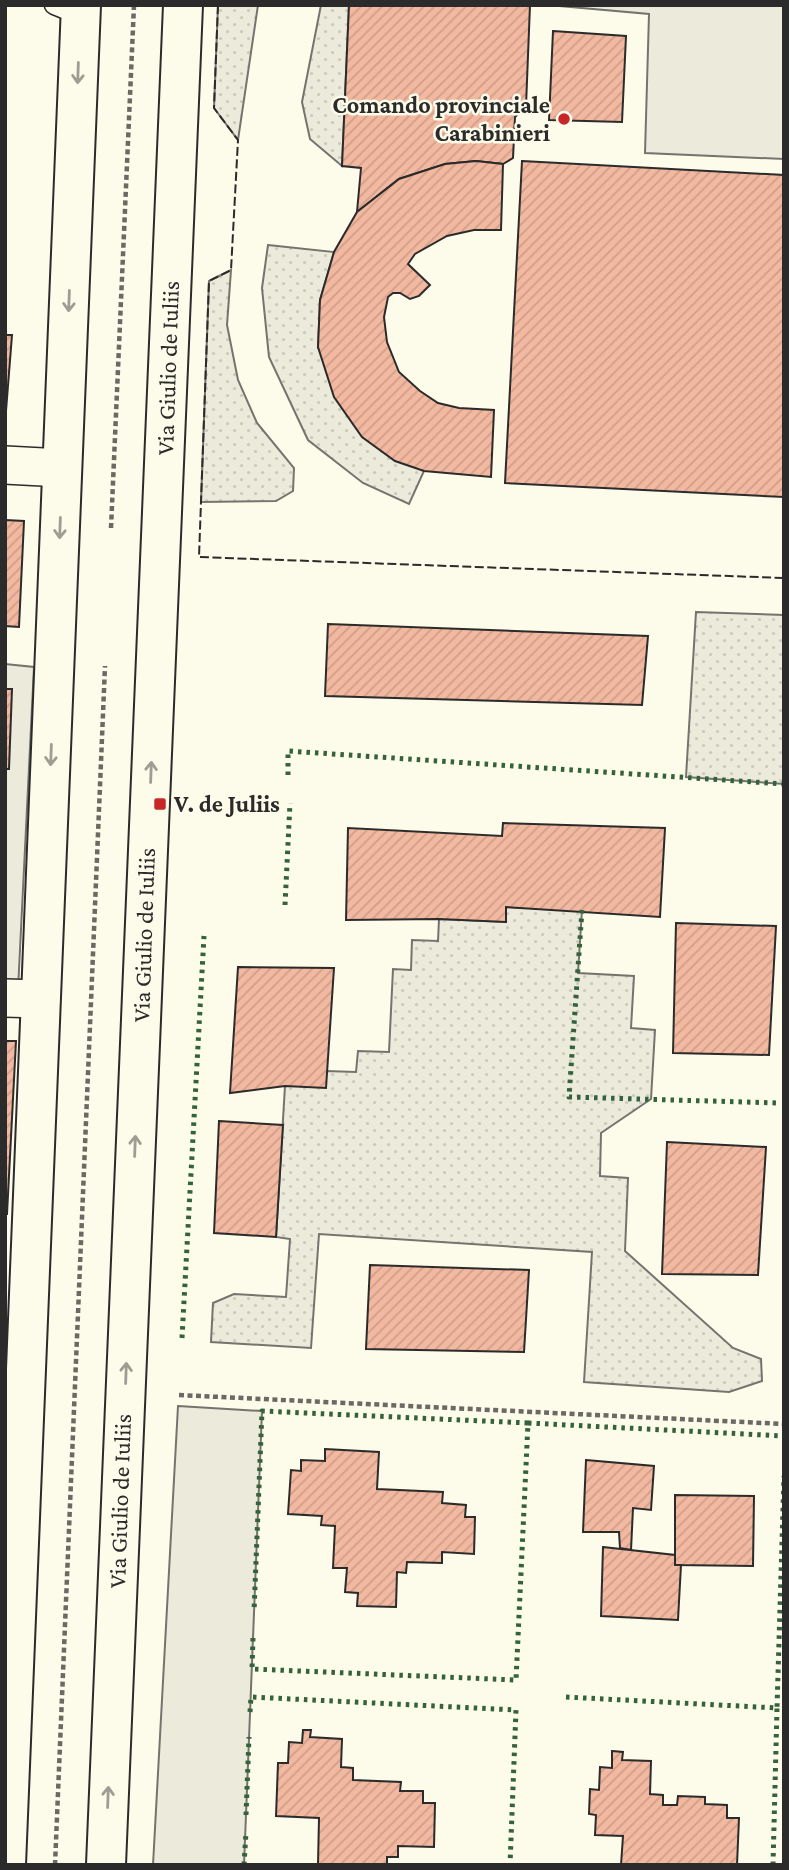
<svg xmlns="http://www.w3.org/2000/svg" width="789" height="1870" viewBox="0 0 789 1870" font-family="'Crimson Pro',serif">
  <defs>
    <pattern id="grass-dots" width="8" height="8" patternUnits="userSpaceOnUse" patternTransform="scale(1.75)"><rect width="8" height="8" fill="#ecebdb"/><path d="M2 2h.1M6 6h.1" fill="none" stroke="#cbcabc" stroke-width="1.8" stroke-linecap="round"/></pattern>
    <pattern id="building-hatch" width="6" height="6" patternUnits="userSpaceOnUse" patternTransform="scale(1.75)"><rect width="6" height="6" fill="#f2b8a0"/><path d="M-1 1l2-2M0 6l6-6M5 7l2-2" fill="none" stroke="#d09e8a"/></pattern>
  </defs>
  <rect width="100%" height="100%" fill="#fdfbea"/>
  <g fill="url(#grass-dots)" stroke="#74746e" stroke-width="2">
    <path d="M 218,5 L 258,5 L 238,140 L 214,108 Z"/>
    <path d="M 321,5 L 349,5 L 342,166 L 310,139 L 302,102 Z"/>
    <path d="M 268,245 L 334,252 L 320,300 L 318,348 L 424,471 L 409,504 L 363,483 L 308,440 L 269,357 L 262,288 Z"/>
    <path d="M 231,270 L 227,325 L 238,380 L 257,423 L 294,468 L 293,491 L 276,501 L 201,502 L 209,281 Z"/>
    <path d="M 696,612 L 784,615 L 784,784 L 686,777 Z"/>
    <path d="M 506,907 L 582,910 L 578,973 L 634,976 L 631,1028 L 655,1030 L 651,1099 L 601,1133 L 600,1176 L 628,1178 L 625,1251 L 733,1348 L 761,1359 L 762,1381 L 729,1392 L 584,1382 L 592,1252 L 319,1234 L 311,1348 L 211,1342 L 213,1303 L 234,1294 L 286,1297 L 290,1239 L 276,1237 L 285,1086 L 326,1071 L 356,1072 L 358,1051 L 389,1052 L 393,969 L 411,970 L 412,940 L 438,941 L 439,919 L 506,922 Z"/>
  </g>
  <g fill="#eceadb" stroke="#74746e" stroke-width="2">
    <path d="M 548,5 L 784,5 L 784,159 L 645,153 L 649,14 Z"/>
    <path d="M 5,664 L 34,667 L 18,990 L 5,989 Z"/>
    <path d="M 178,1406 L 262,1411 L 244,1865 L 153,1865 Z"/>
  </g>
  <g fill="url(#building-hatch)" stroke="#2b2b2b" stroke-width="2">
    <path d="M 349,5 L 530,5 L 526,106 L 515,117 L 513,158 L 503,164 L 476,161 L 445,164 L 399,179 L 357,212 L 361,168 L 342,166 Z"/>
    <path d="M 553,31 L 626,36 L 622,122 L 549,120 Z"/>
    <path d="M 476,161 L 503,164 L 501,230 L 474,230 L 447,236 L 415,254 L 408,264 L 430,285 L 419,296 L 410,299 L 400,293 L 393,293 L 388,297 L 384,317 L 387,342 L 399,372 L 420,391 L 438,403 L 459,408 L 494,410 L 491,477 L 424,471 L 395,461 L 362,437 L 334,397 L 318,347 L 320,300 L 334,252 L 357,212 L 399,179 L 445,164 Z"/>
    <path d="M 522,161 L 784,175 L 784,497 L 505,483 Z"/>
    <path d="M 5,335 L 12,335 L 6,411 L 5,411 Z"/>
    <path d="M 5,520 L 24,521 L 19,627 L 5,626 Z"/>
    <path d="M 328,624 L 648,636 L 642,705 L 325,696 Z"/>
    <path d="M 5,689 L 12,689 L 9,769 L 5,769 Z"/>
    <path d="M 503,823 L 665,828 L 660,917 L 506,907 L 506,922 L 439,919 L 346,920 L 348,828 L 502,836 Z"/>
    <path d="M 676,923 L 776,926 L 769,1055 L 673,1053 Z"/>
    <path d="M 238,967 L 334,968 L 326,1088 L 285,1086 L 230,1093 Z"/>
    <path d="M 5,1041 L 16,1041 L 7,1214 L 5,1214 Z"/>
    <path d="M 219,1121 L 283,1125 L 276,1237 L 214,1233 Z"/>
    <path d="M 667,1142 L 766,1147 L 758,1275 L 662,1274 Z"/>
    <path d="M 370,1265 L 529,1270 L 524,1352 L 366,1349 Z"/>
    <path d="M 325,1449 L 379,1452 L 377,1489 L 443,1492 L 442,1503 L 466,1505 L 465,1517 L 475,1517 L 474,1554 L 442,1552 L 442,1563 L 407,1562 L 406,1573 L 397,1572 L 396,1607 L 357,1606 L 358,1593 L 345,1592 L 347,1568 L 333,1568 L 335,1526 L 321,1525 L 322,1516 L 288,1514 L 291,1470 L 301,1471 L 301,1460 L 325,1461 Z"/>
    <path d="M 586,1460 L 654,1466 L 651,1510 L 633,1508 L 631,1550 L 620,1548 L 619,1532 L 583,1532 Z"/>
    <path d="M 675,1495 L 754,1496 L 753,1566 L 675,1565 Z"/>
    <path d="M 603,1547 L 675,1555 L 675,1565 L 681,1565 L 678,1620 L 601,1616 Z"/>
    <path d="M 303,1730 L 311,1730 L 310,1737 L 342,1739 L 341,1767 L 353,1768 L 353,1780 L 401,1782 L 400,1791 L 423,1791 L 423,1803 L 435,1803 L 434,1847 L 398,1846 L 398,1857 L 387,1857 L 387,1865 L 318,1865 L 319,1818 L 276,1816 L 278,1763 L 288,1763 L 289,1742 L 302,1743 Z"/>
    <path d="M 612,1751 L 623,1752 L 622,1760 L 651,1761 L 650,1794 L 663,1795 L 663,1805 L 677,1805 L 678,1796 L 705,1797 L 705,1804 L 727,1805 L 727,1818 L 739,1818 L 737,1865 L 621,1865 L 623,1836 L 595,1835 L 596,1815 L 589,1814 L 590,1789 L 599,1790 L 600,1767 L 612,1768 Z"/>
  </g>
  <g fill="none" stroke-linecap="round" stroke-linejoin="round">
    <g stroke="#2b2b2b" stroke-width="21">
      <path id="lane" d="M 54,5 L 81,16"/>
    </g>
    <g stroke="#2b2b2b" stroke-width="40">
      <g id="street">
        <path d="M 5,465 L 62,468"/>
        <path d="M 5,998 L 41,999"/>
      </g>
    </g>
    <g stroke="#2b2b2b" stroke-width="42">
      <g id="secondary">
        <path d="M 6,1865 L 81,5"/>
        <path d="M 106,1865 L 183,5"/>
      </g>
    </g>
    <g stroke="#6a6964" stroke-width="4.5" stroke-dasharray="5 3.5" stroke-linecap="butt">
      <path d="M 111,528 L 134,5"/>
      <path d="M 179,1395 L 784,1424"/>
      <path d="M 55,1865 L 105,666"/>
    </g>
    <use href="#lane" stroke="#fdfbea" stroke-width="18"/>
    <use href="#street" stroke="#fdfbea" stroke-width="37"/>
    <use href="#secondary" stroke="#fdfbea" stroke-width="38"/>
    <g stroke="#34623c" stroke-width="5" stroke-dasharray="3.5 5" stroke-linecap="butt">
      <path d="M 288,775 L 288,751 L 784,784"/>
      <path d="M 285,905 L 290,803"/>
      <path d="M 582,910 L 569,1097 L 779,1103"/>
      <path d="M 182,1338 L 204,936"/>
      <path d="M 528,1423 L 784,1436"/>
      <path d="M 253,1638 L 252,1669 L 516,1680 L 528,1423 L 262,1411 L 254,1612"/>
      <path d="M 566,1697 L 777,1708 L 784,1476"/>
      <path d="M 250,1712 L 251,1697 L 516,1710 L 510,1865"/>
      <path d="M 246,1815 L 249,1737"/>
      <path d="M 244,1865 L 246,1832"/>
      <path d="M 773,1865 L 777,1708"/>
    </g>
    <path stroke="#2b2b2b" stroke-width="2" stroke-dasharray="9 3.5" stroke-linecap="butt" d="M 218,5 L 214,108 L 238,140 L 231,270 L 209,281 L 199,557 L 784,578"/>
  </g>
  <defs><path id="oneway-shaft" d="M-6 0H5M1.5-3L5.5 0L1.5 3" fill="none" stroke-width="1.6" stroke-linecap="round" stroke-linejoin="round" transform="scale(1.75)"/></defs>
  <g stroke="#9e9d94">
    <use href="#oneway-shaft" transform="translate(78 73) rotate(92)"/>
    <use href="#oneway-shaft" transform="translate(69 301) rotate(92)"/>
    <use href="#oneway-shaft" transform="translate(60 528) rotate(92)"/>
    <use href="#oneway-shaft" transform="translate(51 755) rotate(92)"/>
    <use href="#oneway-shaft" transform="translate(151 772) rotate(-88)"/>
    <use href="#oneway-shaft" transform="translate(135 1146) rotate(-88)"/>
    <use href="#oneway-shaft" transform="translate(126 1373) rotate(-88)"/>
    <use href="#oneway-shaft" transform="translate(108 1797) rotate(-88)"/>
  </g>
  <g fill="#c62828" stroke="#fdfbea" stroke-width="2.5">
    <circle cx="564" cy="119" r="7"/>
    <rect x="153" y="797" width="14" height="14" rx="3.5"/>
  </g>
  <g text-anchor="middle" stroke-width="5" stroke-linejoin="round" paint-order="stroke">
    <g font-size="24" font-weight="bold" fill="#2b2b2b" stroke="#fdfbea" text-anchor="end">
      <text x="550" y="113">Comando provinciale<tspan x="550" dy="28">Carabinieri</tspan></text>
      <text x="174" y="812" text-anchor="start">V. de Juliis</text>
    </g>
    <g font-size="24" fill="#2b2b2b" stroke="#fdfbea">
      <text transform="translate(168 368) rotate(-88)" y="8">Via Giulio de Iuliis</text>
      <text transform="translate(144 935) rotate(-88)" y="8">Via Giulio de Iuliis</text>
      <text transform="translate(120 1501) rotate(-88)" y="8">Via Giulio de Iuliis</text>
    </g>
  </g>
  <rect width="789" height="1870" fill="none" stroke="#2b2b2b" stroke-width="14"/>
</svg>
